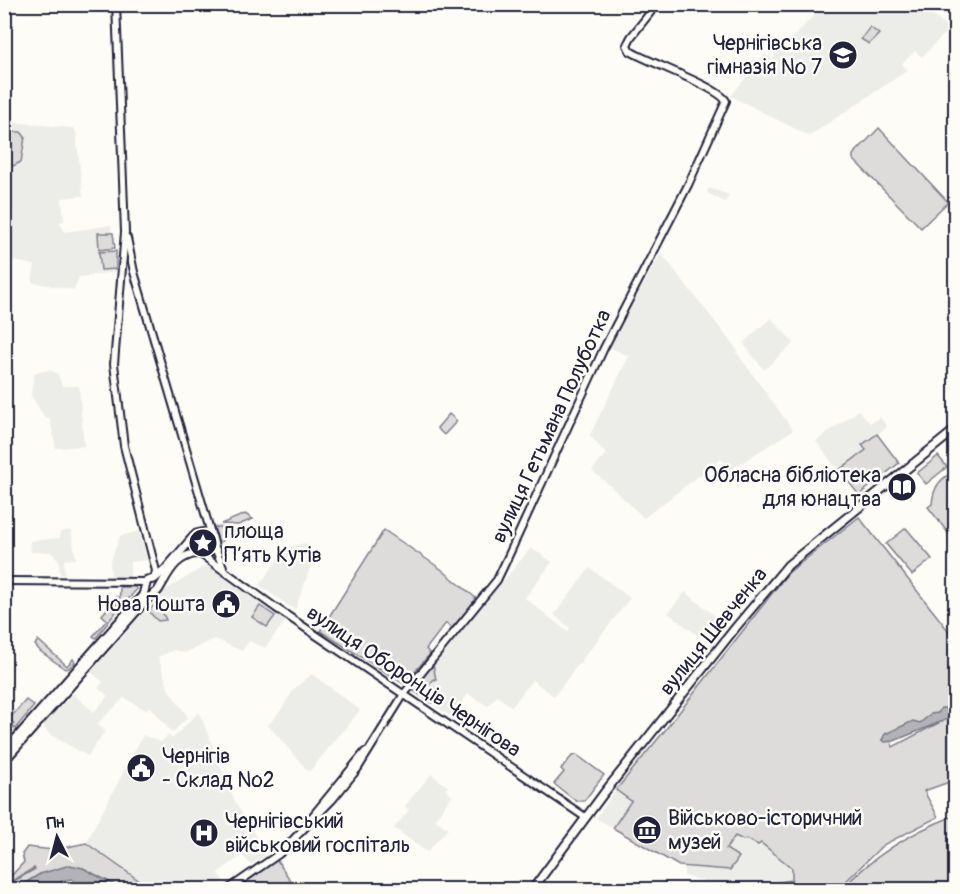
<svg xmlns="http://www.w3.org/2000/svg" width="960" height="894" viewBox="0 0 960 894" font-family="Pangolin,sans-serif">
  <rect width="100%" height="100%" fill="#fdfcf7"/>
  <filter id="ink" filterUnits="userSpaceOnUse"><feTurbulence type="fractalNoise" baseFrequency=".0167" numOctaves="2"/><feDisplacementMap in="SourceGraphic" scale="12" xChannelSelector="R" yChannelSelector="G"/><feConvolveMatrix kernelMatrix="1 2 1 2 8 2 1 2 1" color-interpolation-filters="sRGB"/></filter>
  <g filter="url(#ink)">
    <g fill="#ecece9">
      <path d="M 824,5 L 920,5 L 949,29 L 922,57 L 915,51 L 902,64 L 908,70 L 809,136 L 731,96 L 765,54 L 772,59 Z"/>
      <path d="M 11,122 L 73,128 L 76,132 L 83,196 L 62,198 L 64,221 L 59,222 L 65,232 L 111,225 L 115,272 L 79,277 L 74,290 L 32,282 L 35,265 L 8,260 L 14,221 L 11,198 L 5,193 L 5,161 Z"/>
      <path d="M 709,188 L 729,195 L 725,202 L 707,193 Z"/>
      <path d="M 661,253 L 738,351 L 734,354 L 737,353 L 793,430 L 732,469 L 721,459 L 644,518 L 605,481 L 592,471 L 606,454 L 590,435 L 629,356 L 609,347 Z"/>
      <path d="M 771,318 L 794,343 L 764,370 L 743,343 Z"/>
      <path d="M 49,370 L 58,374 L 62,386 L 79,386 L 84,447 L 82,446 L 56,448 L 50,419 L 45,418 L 31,395 L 34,373 Z"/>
      <path d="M 859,410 L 870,423 L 880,417 L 887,427 L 863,445 L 866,450 L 839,470 L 836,468 L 816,441 Z"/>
      <path d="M 71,530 L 76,559 L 64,560 L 65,575 L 60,575 L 59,560 L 51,552 L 31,552 L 30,541 L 60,538 L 60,532 Z"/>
      <path d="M 139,531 L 147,560 L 130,562 L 130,577 L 111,577 L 110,563 L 120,536 Z"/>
      <path d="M 306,543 L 314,557 L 295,610 L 259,585 L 288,547 Z"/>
      <path d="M 531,548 L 552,562 L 525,598 L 568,632 L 570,628 L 554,615 L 590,568 L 630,598 L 554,696 L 532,680 L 512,707 L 497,696 L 488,706 L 468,694 L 451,717 L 412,690 Z"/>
      <path d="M 208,564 L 288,618 L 265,648 L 249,641 L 242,651 L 215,639 L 185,653 L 174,650 L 158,657 L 169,690 L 188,717 L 172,733 L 150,706 L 146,710 L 124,698 L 97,724 L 105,731 L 88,756 L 49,734 L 43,725 L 73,694 L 94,712 L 108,696 L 98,688 L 103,682 L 91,672 L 161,593 Z"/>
      <path d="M 685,592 L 724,623 L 708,643 L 668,613 Z"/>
      <path d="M 312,674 L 360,710 L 309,772 L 268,725 L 281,710 L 294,689 Z"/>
      <path d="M 199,712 L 236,804 L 267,854 L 251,865 L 242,855 L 218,873 L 224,882 L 212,889 L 152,889 L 86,843 L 143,735 L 161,742 L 169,735 L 172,739 Z"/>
      <path d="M 431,774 L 448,787 L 445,789 L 452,796 L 435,819 L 448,829 L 427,852 L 394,828 L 409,810 L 405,806 Z"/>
      <path d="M 616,790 L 631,800 L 613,828 L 596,818 Z"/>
      <path d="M 735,836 L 743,840 L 747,839 L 758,845 L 761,843 L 792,868 L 792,880 L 768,884 L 755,889 L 740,890 L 684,876 L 684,867 L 730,870 L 726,850 Z"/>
    </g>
    <g fill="#dddcdb" stroke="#807f8b" stroke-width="1.5">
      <path d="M 870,27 L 879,34 L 869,44 L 861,39 Z"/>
      <path d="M 879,128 L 948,202 L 921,228 L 853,159 L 853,155 Z"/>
      <path d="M 14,132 L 21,132 L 25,137 L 21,162 L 13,166 L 7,160 L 11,135 Z"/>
      <path d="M 98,233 L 113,233 L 115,248 L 99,250 Z"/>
      <path d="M 116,251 L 116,269 L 101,270 L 99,252 Z"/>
      <path d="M 449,414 L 457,421 L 444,435 L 437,428 Z"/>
      <path d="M 877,434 L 899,463 L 859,495 L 839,470 L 866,450 L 862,445 Z"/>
      <path d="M 938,456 L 947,467 L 926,484 L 917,473 Z"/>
      <path d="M 955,472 L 956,472 L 955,542 L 928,507 L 932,504 C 933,488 940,477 955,472 Z"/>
      <path d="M 245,514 L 253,519 L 238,525 L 221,524 Z"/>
      <path d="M 859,517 L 955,639 L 955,700 C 950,703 948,707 943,710 C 936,715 928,717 920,723 L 913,722 L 886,734 L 882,740 L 891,741 L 893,747 L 942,721 L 955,716 L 955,780 L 924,791 L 938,817 L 883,845 L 837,890 L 773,889 L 768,884 L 792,880 L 792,868 L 761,843 L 758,845 L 747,839 L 743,840 L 735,836 L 726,849 L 739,857 L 730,870 L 679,866 L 613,828 L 631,801 L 616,790 L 666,729 L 788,573 Z"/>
      <path d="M 214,527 L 233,528 L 219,544 Z"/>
      <path d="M 906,528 L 932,559 L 912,575 L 886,544 Z"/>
      <path d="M 384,530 L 441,569 L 477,599 L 452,628 L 446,623 L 426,649 L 430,654 L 404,684 L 320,631 Z"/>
      <circle cx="203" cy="543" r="8"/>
      <path d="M 120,587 L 134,587 L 137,589 L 119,610 Z"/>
      <path d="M 117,597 L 116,612 L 96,638 L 93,636 L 107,620 L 102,615 Z"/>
      <path d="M 155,605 L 160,607 L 166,620 L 158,621 L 150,613 L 150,609 Z"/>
      <path d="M 260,606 L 275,616 L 267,627 L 252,617 Z"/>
      <path d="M 38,640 L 67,666 L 73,659 L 75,662 L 69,668 L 65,669 L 40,651 L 35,645 Z"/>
      <path d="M 433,664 L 436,680 L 434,679 L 430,684 L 420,681 Z"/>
      <path d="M 419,682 L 429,685 L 428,687 L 432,689 L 434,688 L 439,691 L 432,703 L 412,690 Z"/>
      <path d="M 26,700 L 34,706 L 15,729 L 12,726 L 14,724 L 9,719 Z"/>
      <path d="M 577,755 L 604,775 L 584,801 L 576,801 L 554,784 L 564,772 L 561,769 L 572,756 Z"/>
      <path d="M 954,816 L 955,889 L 842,889 C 873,856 911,832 954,816 Z"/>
      <path d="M 86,843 L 151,889 L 122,889 L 83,868 L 40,874 L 15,889 L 5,889 L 4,887 L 35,869 L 34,868 L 5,885 L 5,875 L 7,872 L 12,875 L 24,862 L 22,854 L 27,847 L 53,850 Z"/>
      <path d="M 277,860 L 296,889 L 232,890 L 275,860 Z"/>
    </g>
    <g fill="#b2b2b7" stroke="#787885" stroke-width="1.5">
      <path d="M 955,700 L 955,716 L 894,741 L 884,742 L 882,740 L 885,734 L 913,721 L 920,723 L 931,714 L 938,713 L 941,708 L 946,708 L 952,701 Z"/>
      <path d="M 70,865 L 83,868 L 122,889 L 89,889 L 79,886 L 73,888 L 73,886 L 77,884 L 72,879 L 65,880 L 45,889 L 15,889 L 40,874 Z"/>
    </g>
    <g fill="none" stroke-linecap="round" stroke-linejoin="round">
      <g stroke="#22223b" stroke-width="10">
        <g id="secondary">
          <path d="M 116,4 L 125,232 L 114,364 L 124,446 L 156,571 L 154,579"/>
          <path d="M 127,238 L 134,272 L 212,537"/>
          <path d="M 214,545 L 223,567"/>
          <path d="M 202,555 L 276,608 L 585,817"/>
          <path d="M 4,581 L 146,582"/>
          <path d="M 307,823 L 365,752"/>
          <path d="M 227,890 L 279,854 L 332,800 L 358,768 L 404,694 L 497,580 L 507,559 L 604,348 L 688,185 L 726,101 C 718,87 648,62 630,51 L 627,45 L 631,37 L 657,4"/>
        </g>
      </g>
      <g stroke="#22223b" stroke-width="11">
        <g id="primary">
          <path d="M 4,752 L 143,595 L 147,580 L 154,579 L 165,570 L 193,537 L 196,534 L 205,532 L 212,537 L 214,545 C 211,552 206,556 198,553 L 192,546 L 193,537"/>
          <path d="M 4,761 L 147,599 C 151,596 157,593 159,589 C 169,572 175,556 198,553"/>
          <path d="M 532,890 L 604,793 L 736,627 L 788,565 L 956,429"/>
        </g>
      </g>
      <use href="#secondary" stroke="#fdfcf7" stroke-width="6"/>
      <use href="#primary" stroke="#fdfcf7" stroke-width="7"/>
    </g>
  </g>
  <defs>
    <g id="school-disc" transform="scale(1.5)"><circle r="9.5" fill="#22223b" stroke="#fdfcf7"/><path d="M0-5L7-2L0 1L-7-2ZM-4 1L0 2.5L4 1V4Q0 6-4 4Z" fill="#fff"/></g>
    <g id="library-disc" transform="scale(1.5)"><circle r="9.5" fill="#22223b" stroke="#fdfcf7"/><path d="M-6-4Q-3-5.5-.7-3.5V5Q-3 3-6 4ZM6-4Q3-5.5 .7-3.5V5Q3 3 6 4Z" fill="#fff"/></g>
    <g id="sight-disc" transform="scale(1.5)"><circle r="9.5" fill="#22223b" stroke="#fdfcf7"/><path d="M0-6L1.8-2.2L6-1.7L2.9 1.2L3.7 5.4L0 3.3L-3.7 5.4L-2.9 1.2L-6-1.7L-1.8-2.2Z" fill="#fff"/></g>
    <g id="civic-disc" transform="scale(1.5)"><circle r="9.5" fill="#22223b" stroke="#fdfcf7"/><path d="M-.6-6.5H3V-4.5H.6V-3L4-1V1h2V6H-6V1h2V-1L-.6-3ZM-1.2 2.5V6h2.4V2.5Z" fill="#fff"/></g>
    <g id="museum-disc" transform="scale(1.5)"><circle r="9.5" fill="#22223b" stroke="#fdfcf7"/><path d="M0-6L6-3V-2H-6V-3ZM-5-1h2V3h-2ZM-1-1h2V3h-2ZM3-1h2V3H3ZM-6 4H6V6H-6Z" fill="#fff"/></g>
    <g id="hospital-disc" transform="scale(1.5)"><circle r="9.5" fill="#22223b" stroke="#fdfcf7"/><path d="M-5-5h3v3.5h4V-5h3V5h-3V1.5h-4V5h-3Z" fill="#fff"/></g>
  </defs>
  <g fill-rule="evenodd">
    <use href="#school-disc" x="843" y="55"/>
    <use href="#library-disc" x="902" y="487"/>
    <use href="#sight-disc" x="203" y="543"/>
    <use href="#civic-disc" x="226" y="604"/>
    <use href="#civic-disc" x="141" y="768"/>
    <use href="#museum-disc" x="647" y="830"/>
    <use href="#hospital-disc" x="204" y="833"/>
  </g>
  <g text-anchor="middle" stroke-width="5" stroke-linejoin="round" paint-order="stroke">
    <g font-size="21" fill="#22223b" stroke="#fdfcf7" text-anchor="start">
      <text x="822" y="50" text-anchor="end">Чернігівська<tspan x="822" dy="24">гімназія № 7</tspan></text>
      <text x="881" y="482" text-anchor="end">Обласна бібліотека<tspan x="881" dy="24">для юнацтва</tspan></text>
      <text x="224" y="538">площа<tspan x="224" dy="24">Пʼять Кутів</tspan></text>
      <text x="205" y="611" text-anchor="end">Нова Пошта</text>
      <text x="162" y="763">Чернігів<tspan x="162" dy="24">- Склад №2</tspan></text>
      <text x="668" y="825">Військово-історичний<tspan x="668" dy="24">музей</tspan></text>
      <text x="225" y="828">Чернігівський<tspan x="225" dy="24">військовий госпіталь</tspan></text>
    </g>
    <g font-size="21" fill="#22223b" stroke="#fdfcf7">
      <text transform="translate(551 426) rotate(-65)" y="7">вулиця Гетьмана Полуботка</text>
      <text transform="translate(713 631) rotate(-51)" y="7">вулиця Шевченка</text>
      <text transform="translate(414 681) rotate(34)" y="7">вулиця Оборонців Чернігова</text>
    </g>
  </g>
  <rect width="960" height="894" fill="none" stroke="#fdfcf7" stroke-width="24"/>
  <rect x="12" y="12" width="936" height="870" fill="none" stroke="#22223b" stroke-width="2" filter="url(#ink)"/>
  <g transform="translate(57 837) rotate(354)" stroke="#fdfcf7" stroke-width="4.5" paint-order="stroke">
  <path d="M0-4.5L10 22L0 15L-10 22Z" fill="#22223b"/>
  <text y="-9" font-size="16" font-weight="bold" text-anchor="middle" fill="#22223b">Пн</text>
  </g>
</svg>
